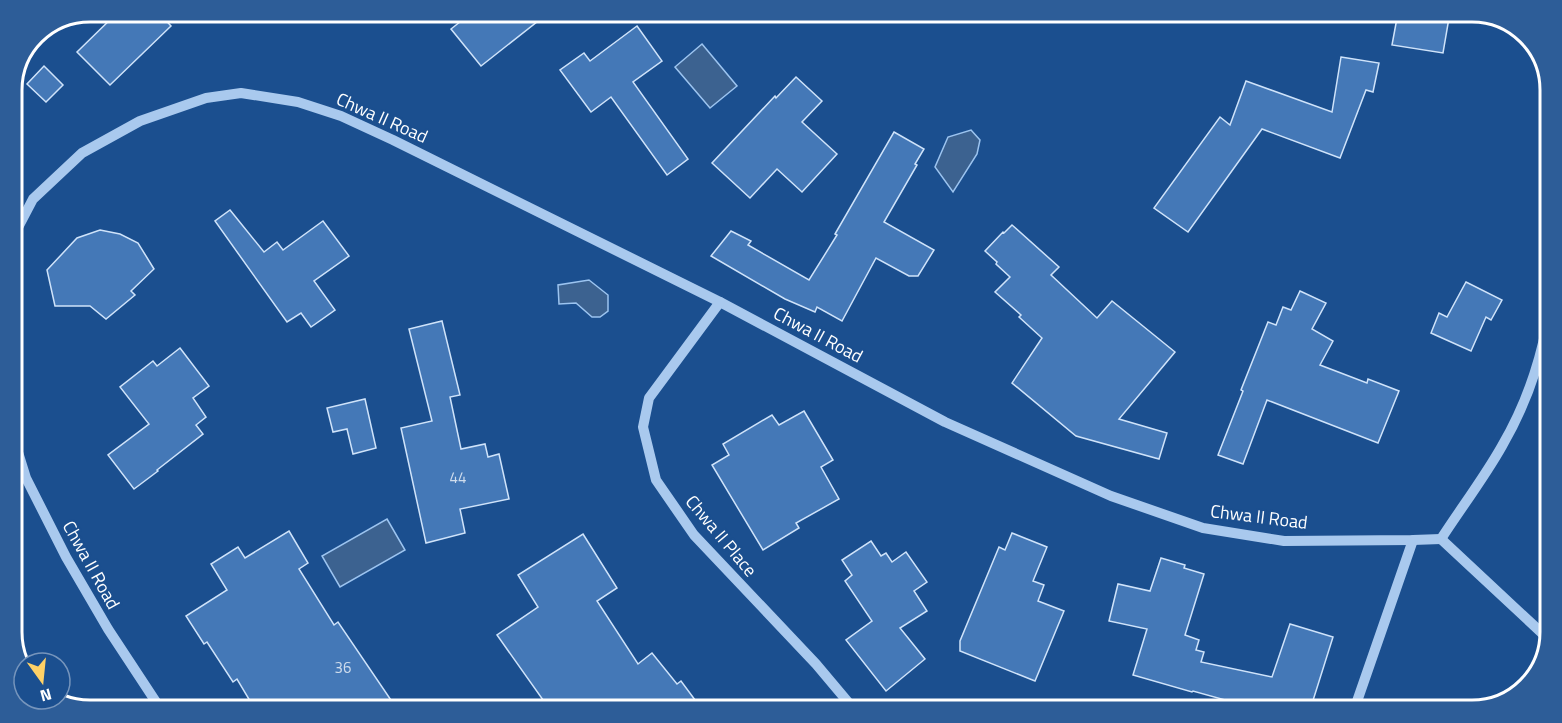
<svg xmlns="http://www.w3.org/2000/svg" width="1562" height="723" viewBox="0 0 1562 723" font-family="'Titillium Web',sans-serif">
  <rect width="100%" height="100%" fill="#1b4f8f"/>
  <g fill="#3c6290" stroke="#9cc4f0" stroke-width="1.5">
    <path d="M 702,44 L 737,86 L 710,108 L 675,67 Z"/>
    <path d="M 971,130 L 980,140 L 977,154 L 953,192 L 935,167 L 948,137 Z"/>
    <path d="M 589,280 L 608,295 L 608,311 L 600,317 L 592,317 L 576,303 L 559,304 L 558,285 Z"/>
    <path d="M 387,519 L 405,550 L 340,587 L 322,556 Z"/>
  </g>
  <g fill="#4478b7" stroke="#cfe3fa" stroke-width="1.5">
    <path d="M 118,12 L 158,12 L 171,26 L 110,85 L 77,52 Z"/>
    <path d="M 470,14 L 547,14 L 481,66 L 451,29 Z"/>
    <path d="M 1397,18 L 1449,18 L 1443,53 L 1392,45 Z"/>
    <path d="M 637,26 L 662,61 L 633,82 L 688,159 L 667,175 L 611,97 L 591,112 L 560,70 L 584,53 L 590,61 Z"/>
    <path d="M 1341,57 L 1379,63 L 1373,92 L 1366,90 L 1340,158 L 1262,129 L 1188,232 L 1154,208 L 1220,117 L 1230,125 L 1246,81 L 1332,112 Z"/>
    <path d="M 44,66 L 63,85 L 46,102 L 27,84 Z"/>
    <path d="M 796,77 L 822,101 L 802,122 L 837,154 L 802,192 L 777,169 L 750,198 L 712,163 L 775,96 L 776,98 Z"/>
    <path d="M 894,132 L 924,149 L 915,164 L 917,165 L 884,222 L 934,250 L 918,276 L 909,276 L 876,258 L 842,321 L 817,307 L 815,312 L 785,299 L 711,256 L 731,231 L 751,241 L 748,245 L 809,280 L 837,235 L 835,234 Z"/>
    <path d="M 230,210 L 264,252 L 277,242 L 283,250 L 323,221 L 349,256 L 314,281 L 335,310 L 311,327 L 301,313 L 287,322 L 215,221 Z"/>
    <path d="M 1012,225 L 1059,267 L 1051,275 L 1097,318 L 1112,301 L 1175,352 L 1119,419 L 1167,433 L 1159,459 L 1076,436 L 1012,383 L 1042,338 L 1019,317 L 1021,315 L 995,292 L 1010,277 L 996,264 L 997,262 L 985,251 L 1003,232 L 1004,233 Z"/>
    <path d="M 100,230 L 120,234 L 138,243 L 154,269 L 131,291 L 135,295 L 106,319 L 90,306 L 55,306 L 47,270 L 77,238 Z"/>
    <path d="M 1466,282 L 1502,300 L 1491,320 L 1486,317 L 1471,351 L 1431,333 L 1439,313 L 1447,317 Z"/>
    <path d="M 1300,291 L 1326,303 L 1312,329 L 1333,341 L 1320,365 L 1367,383 L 1368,379 L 1399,391 L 1378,443 L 1267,400 L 1243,464 L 1218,455 L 1243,391 L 1241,390 L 1268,322 L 1276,325 L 1283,307 L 1291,310 Z"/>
    <path d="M 442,321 L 460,395 L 450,397 L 461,449 L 485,444 L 488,457 L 499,454 L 509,499 L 460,509 L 465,533 L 426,543 L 401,428 L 432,421 L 409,329 Z"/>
    <path d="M 180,348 L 209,386 L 193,398 L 206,417 L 196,425 L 203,434 L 157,470 L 158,471 L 134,489 L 108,455 L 149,424 L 120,387 L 153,361 L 157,366 Z"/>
    <path d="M 365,399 L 376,448 L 353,454 L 347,429 L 333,432 L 327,408 Z"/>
    <path d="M 804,411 L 833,460 L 821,467 L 839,499 L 796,523 L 799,528 L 763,550 L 712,465 L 729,455 L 723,444 L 772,415 L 779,425 Z"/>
    <path d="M 289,531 L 308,563 L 299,569 L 334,625 L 338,622 L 395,706 L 253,706 L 237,679 L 233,682 L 207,642 L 204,644 L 186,616 L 227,590 L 211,564 L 238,547 L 245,558 Z"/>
    <path d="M 1012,533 L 1047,547 L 1033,581 L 1044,585 L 1038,601 L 1064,611 L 1035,681 L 960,651 L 960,641 L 999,547 L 1005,550 Z"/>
    <path d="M 583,534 L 617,588 L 597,601 L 638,664 L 652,653 L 677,684 L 681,681 L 701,708 L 548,707 L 497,635 L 538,607 L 518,575 Z"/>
    <path d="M 871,541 L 881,556 L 886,553 L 892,562 L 906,552 L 927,582 L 914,591 L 927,611 L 900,628 L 925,659 L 886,691 L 846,640 L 872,621 L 845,581 L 852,575 L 842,560 Z"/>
    <path d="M 1161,558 L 1185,565 L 1184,568 L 1204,574 L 1185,635 L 1199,640 L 1196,650 L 1204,652 L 1201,662 L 1272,677 L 1290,624 L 1333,637 L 1310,710 L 1261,710 L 1193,691 L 1192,692 L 1133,675 L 1147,629 L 1109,621 L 1118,584 L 1150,591 Z"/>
  </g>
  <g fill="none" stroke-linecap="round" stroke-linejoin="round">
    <g stroke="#a9c9ee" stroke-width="10">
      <path d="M 12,239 L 33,199 L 82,153 L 140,121 L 206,98 L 241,93 L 298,102 L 341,116 L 393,140 L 720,302 L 945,422 L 1111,496 L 1203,528 L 1284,541 L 1413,540 L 1441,539"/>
      <path d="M 720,302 L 649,398 L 643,427 L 656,480 L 694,535 L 816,664 L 853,708"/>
      <path d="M 12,433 L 26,478 L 66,557 L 108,629 L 158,705"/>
      <path d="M 1441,539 C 1461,508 1484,478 1502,446 C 1523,410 1539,366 1547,325"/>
      <path d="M 1441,539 L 1544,635"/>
      <path d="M 1354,710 L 1413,540"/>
    </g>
  </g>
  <g text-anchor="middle" stroke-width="4.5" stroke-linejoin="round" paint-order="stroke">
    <g font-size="15" fill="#d0dded">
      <text x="458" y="483">44</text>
      <text x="343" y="673">36</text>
    </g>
    <g font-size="18" fill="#fff" stroke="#1b4f8f">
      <text transform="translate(382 118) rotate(24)" y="6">Chwa II Road</text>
      <text transform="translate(818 335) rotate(28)" y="6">Chwa II Road</text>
      <text transform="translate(1259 517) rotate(7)" y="6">Chwa II Road</text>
      <text transform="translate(721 536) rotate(50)" y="6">Chwa II Place</text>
      <text transform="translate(91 565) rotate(61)" y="6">Chwa II Road</text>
    </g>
  </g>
  <path d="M0 0H1562V723H0ZM90 22H1472A68 68 0 0 1 1540 90V632A68 68 0 0 1 1472 700H90A68 68 0 0 1 22 632V90A68 68 0 0 1 90 22Z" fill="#2d5d98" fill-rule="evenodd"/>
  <path fill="none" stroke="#fff" stroke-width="3" d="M90 22H1472A68 68 0 0 1 1540 90V632A68 68 0 0 1 1472 700H90A68 68 0 0 1 22 632V90A68 68 0 0 1 90 22Z"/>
  <g transform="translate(42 681) rotate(165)"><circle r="28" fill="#1b4f8f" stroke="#7695bc" stroke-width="1.5"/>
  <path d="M0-4.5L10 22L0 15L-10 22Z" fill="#ffd166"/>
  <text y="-9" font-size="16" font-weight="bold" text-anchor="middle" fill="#ffffff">N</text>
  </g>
</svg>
